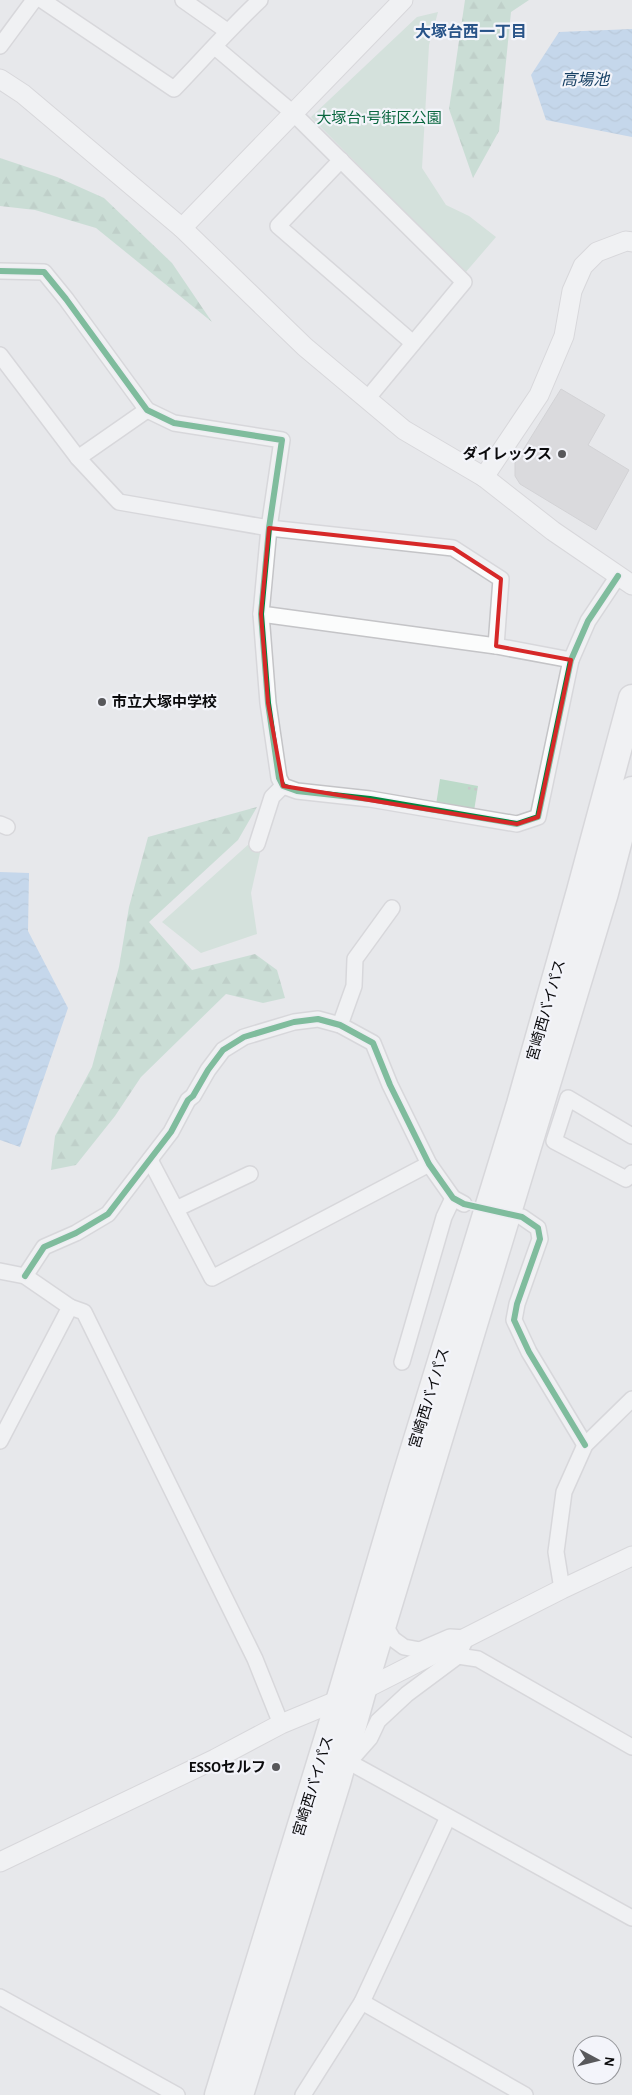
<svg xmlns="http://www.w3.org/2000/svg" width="632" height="2095" viewBox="0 0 632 2095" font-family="'Alegreya Sans','Noto Sans JP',sans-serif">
  <defs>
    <pattern id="forest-firs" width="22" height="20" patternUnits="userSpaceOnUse" patternTransform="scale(1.25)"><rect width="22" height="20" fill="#a7d1bb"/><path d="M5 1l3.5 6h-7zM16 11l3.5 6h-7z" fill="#8eb2a0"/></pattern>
    <pattern id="water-waves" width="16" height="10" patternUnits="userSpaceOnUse" patternTransform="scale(1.25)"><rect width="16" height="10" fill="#9bc3ea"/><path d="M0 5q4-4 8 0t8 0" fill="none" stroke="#84a6c8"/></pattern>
  </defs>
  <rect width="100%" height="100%" fill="#e7e8eb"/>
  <g fill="url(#forest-firs)">
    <path d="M 465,0 L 529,0 L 511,12 L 499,131 L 473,178 L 449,109 Z"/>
    <path d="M 0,158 L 57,177 L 104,198 L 172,263 L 212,322 L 96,228 L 35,210 L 0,206 Z"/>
    <path d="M 257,807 L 238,840 L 149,922 L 192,970 L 255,954 L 277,970 L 285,998 L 263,1003 L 226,994 L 141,1077 L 115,1116 L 76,1165 L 51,1170 L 55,1136 L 92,1067 L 119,967 L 129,907 L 148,837 Z"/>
  </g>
  <g fill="#bcdac9">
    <path d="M 438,12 L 429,45 L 422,168 L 446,205 L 469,216 L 496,237 L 465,273 L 311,117 L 417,17 Z"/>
    <path d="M 440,779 L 478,786 L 474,811 L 436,805 Z"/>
    <path d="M 250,843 L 262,844 L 251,893 L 257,934 L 201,953 L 162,922 Z"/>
  </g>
  <g fill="url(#water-waves)">
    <path d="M 632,29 L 632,137 L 546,120 L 531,75 L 559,32 Z"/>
    <path d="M 0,872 L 29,873 L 28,931 L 68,1008 L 20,1147 L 0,1140 Z"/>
  </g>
  <path fill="#c9cacc" stroke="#b8b8ba" d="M 561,389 L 605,415 L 588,445 L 629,470 L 596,530 L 520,484 L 515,476 L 515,463 Z"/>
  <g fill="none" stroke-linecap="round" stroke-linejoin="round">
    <g stroke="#c4c4c7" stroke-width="18">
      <g id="minor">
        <path d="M 42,0 L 174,89 C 203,59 230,28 260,0"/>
        <path d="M 183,0 L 227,31"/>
        <path d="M 0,46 L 34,0"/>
        <path d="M 215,47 L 293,113 L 464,282 L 367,399"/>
        <path d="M 341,160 L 278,226 L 413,343"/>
        <path d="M 0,271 L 44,272 L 66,299 L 147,410 L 174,423 L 282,440 L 269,528 L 261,614 L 268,703 L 279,778 L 283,786 L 297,791 L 370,799 L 517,824 L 538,817 L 571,660 L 588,621 L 618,576"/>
        <path d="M 0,355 L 78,458 L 119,502 L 269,528 L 453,548 L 501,579 L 496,646"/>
        <path d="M 78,458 L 147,410"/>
        <path d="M 261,614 L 496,646 L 571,660"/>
        <path d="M 0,824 L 7,827"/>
        <path d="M 257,844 L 272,797 L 283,786"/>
        <path d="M 340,1025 L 354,986 L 355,959 L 392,908"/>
        <path d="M 632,1136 L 568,1098 L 554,1141 L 626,1179 L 632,1173"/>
        <path d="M 150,1160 L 212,1278 L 429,1164"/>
        <path d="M 176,1209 L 250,1174"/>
        <path d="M 522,1217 L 538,1228 L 540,1239 L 517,1304 L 514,1320 L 529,1352 L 585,1445"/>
        <path d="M 0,1271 L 25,1276 L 70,1307 L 84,1312 L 255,1659 L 281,1724"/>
        <path d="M 25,1276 L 44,1247 L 76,1233 L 108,1214 L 171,1132 L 188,1100 L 193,1096 L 208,1070 L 223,1050 L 244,1037 L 294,1022 L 318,1019 L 340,1025 L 373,1043 L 390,1085 L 429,1164 L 453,1198 L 464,1204"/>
        <path d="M 402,1362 L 444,1217 L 453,1198"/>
        <path d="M 0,1441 L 70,1307"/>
        <path d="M 562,1589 L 556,1552 L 564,1492 L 585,1445 L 632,1399"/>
        <path d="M 458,1656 L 478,1659 L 632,1747"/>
        <path d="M 349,1762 L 632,1918"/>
        <path d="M 347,1764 L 370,1738 L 378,1721 L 407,1694 L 458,1656 L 466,1638 L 450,1637 L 420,1650 L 404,1647 L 393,1639 L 384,1624 L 385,1621"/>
        <path d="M 0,1997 L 177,2095"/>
        <path d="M 362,2002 L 525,2095"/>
        <path d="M 303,2095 L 362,2002 L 448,1817"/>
      </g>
    </g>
    <g stroke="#c4c4c7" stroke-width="21">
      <g id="tertiary">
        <path d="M 0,79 L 23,94 L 182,228 L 305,347 L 404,430 L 484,477 L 553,531 L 632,585"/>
        <path d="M 182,228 L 403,0"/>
        <path d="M 484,477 L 539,395 L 564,336 L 572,291 L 583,266 L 597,252 L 626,241 L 632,242"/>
        <path d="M 0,1862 L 215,1759 L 281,1724 L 363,1690 L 562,1589 L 632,1556"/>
      </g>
    </g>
    <g stroke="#c4c4c7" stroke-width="29">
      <g id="trunk">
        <path d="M 218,2095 L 340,1698 L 402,1488 L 520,1104 L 580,891 L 632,698"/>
        <path d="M 240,2095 L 337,1783 L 363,1690 L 605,893 L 632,790"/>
      </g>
    </g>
    <path stroke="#c7c7c9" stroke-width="2.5" stroke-dasharray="2.5 4" stroke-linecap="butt" d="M 468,788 L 480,790"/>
    <use href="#minor" stroke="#fbfcfc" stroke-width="15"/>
    <use href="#tertiary" stroke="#fbfcfc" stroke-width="19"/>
    <use href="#trunk" stroke="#fbfcfc" stroke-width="26"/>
    <g stroke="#f3f4fa" stroke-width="9">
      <g id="cycleway">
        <path d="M 0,271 L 44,272 L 66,299 L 147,410 L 174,423 L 282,440 L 269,528 L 261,614 L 268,703 L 279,778 L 283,786 L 297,791 L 370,799 L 517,824 L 538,817 L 571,660 L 588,621 L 618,576"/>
        <path d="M 25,1276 L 44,1247 L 76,1233 L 108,1214 L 171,1132 L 188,1100 L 193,1096 L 208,1070 L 223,1050 L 244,1037 L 294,1022 L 318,1019 L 340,1025 L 373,1043 L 390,1085 L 429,1164 L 453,1198 L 464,1204 L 522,1217 L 538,1228 L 540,1239 L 517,1304 L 514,1320 L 529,1352 L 585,1445"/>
      </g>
    </g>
    <use href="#cycleway" stroke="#00873e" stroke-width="6"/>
  </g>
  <path d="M0 0H632V2095H0ZM 269,528 L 453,548 L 501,579 L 496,646 L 571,660 L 538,817 L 517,824 L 283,786 L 268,703 L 261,614 Z" fill="#e7e8eb" fill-opacity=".55" fill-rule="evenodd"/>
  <path fill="none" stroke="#d62828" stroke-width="4" stroke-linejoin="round" d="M 269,528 L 453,548 L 501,579 L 496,646 L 571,660 L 538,817 L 517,824 L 283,786 L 268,703 L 261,614 Z"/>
  <g fill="#58585b" stroke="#f3f4fa" stroke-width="2">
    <circle cx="562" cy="454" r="5"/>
    <circle cx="102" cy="702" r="5"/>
    <circle cx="276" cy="1767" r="5"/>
  </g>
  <g text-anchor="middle" stroke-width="4.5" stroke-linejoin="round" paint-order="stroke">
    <g font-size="15" fill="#0a673f" stroke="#f3f4fa">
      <text x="379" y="123">大塚台1号街区公園</text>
    </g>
    <g font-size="15" font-weight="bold" fill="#0b0b0d" stroke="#f3f4fa" text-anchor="end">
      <text x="552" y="459">ダイレックス</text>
      <text x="112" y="707" text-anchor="start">市立大塚中学校</text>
      <text x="266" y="1772">ESSOセルフ</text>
    </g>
    <g font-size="15" fill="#0b0b0d" stroke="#f3f4fa">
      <text transform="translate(546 1010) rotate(-74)" y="5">宮崎西バイパス</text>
      <text transform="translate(429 1398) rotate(-73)" y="5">宮崎西バイパス</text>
      <text transform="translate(313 1786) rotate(-73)" y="5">宮崎西バイパス</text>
    </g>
    <g font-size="16" font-weight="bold" fill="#285388" stroke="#f3f4fa">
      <text x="471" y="37">大塚台西一丁目</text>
    </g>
    <g font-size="16" font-style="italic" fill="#163f63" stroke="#f3f4fa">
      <text x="585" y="85">高場池</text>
    </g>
  </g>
  <g transform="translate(597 2060) rotate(97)"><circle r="24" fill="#f3f4fa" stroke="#96979b"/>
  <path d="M0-4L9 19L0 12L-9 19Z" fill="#58585b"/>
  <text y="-8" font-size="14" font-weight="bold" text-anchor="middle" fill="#0b0b0d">N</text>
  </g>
</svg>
